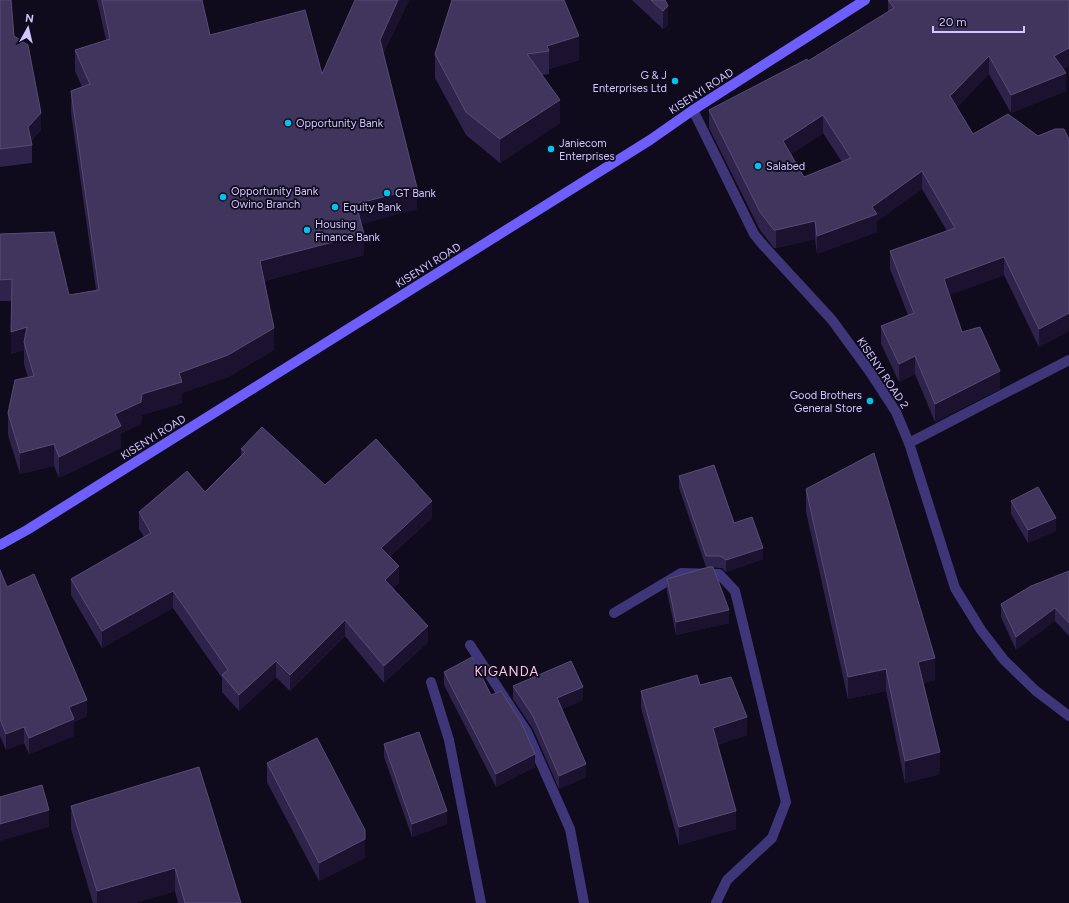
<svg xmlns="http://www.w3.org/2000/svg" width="1069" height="903" viewBox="0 0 1069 903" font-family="Figtree,sans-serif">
  <rect width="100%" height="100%" fill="#0f0b1c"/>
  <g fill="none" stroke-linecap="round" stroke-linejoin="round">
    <g stroke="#3f367a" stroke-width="10">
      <path d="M 693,110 L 754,234 L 763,245 L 832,320 L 870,372 L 896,412 L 909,443 L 955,588 L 981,630 L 1004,660 L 1036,691 L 1069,716"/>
      <path d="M 909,443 L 1069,360"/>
      <path d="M 614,613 L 681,573 L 719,574 L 735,591 L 786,802 L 772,838 L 727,880 L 716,903"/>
      <path d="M 470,645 L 527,732 L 570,829 L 584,903"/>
      <path d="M 431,682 L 449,740 L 481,903"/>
    </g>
    <path stroke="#6f5efe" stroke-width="10" d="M 0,545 L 27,530 L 650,140 L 693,110 L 865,0"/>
  </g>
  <g fill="#2e234a" fill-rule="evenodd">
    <path d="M 0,0 L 14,36 L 41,130 L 31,141 L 32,145 L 32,163 L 0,167 Z"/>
    <path d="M 97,0 L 202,0 L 210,35 L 322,74 L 409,0 L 383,54 L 417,209 L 361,224 L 364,255 L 264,281 L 274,350 L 228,377 L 182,393 L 182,403 L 142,415 L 141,424 L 121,433 L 121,448 L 59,478 L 54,466 L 20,474 L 8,435 L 8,413 L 28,378 L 24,364 L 24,350 L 11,354 L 12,301 L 0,301 L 0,234 L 69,295 L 96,290 L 71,113 L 71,91 L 82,87 L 75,71 L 75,50 L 106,40 Z"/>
    <path d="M 452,0 L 579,60 L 549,69 L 549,74 L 542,75 L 560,123 L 500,163 L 466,135 L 435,78 L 435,54 Z"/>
    <path d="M 632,0 L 665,0 L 668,25 L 663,29 Z"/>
    <path d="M 888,0 L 1069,0 L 1069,66 L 1063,69 L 1066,91 L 1011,113 L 989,74 L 957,107 L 973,134 L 1038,136 L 1069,139 L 1069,331 L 1039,347 L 1004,275 L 949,295 L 962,332 L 1000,389 L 935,422 L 915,374 L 899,382 L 881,344 L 881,326 L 908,315 L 890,269 L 890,251 L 947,231 L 922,189 L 877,221 L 877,232 L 817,254 L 815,239 L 776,248 L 774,248 L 760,230 L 709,128 L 709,110 L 808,61 L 888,12 ZM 823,133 L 842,162 L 804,177 L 791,154 Z"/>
    <path d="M 241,449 L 325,485 L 432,518 L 389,557 L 399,583 L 393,588 L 428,642 L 384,683 L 345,636 L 290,691 L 276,677 L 239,711 L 222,692 L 222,678 L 173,608 L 102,648 L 71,595 L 71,579 L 144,537 L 139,529 L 139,512 L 205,492 L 241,456 Z"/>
    <path d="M 679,476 L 734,523 L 763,559 L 726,572 L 722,568 L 719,568 L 706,567 L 679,488 Z"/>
    <path d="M 806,489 L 935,680 L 923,683 L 940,774 L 905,783 L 886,691 L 848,699 L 806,512 Z"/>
    <path d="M 1011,501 L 1056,531 L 1028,543 L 1011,514 Z"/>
    <path d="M 0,570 L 7,587 L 87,716 L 74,722 L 74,736 L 29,754 L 24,743 L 6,750 L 0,736 Z"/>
    <path d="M 1069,571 L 1069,636 L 1055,621 L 1016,650 L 1001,617 L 1001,604 Z"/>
    <path d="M 667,579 L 729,623 L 676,635 L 667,592 Z"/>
    <path d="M 444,672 L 491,695 L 535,767 L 496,787 L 444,685 Z"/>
    <path d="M 700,685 L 747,735 L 717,745 L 736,829 L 679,845 L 641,708 L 641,691 Z"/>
    <path d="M 513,686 L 583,700 L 562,709 L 586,777 L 559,789 L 533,729 L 513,699 Z"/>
    <path d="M 384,744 L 447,824 L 412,837 L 384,757 Z"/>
    <path d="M 267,763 L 365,858 L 319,881 L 267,782 Z"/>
    <path d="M 71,806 L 241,903 L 178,903 L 175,891 L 135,903 L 93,903 L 71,829 Z"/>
  </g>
  <g fill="#1a122f">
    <path d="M 398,0 L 409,0 L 380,61 L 380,40 Z"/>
    <path d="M 668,6 L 668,25 L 663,29 L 663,11 Z"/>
    <path d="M 579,36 L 579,60 L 549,69 L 549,51 L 547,46 Z"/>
    <path d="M 1069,48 L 1069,66 L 1054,74 L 1054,56 Z"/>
    <path d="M 989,56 L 989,74 L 950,114 L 950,96 Z"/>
    <path d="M 1066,73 L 1066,91 L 1011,113 L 1011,95 Z"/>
    <path d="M 560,100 L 560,123 L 500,163 L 500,139 Z"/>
    <path d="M 41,113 L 41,130 L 28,144 L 28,127 Z"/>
    <path d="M 823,115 L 823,133 L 783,159 L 783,141 Z"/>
    <path d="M 922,171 L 922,189 L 877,221 L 877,232 L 817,254 L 817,236 L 872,207 Z"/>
    <path d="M 417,188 L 417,209 L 356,226 L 356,204 Z"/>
    <path d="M 815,221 L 815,239 L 776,248 L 776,230 Z"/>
    <path d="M 364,234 L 364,255 L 260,282 L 260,261 Z"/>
    <path d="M 1004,257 L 1004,275 L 944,297 L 944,279 Z"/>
    <path d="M 1069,313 L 1069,331 L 1039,347 L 1039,329 Z"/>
    <path d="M 27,327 L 24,342 L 24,350 L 11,354 L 11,332 Z"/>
    <path d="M 274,328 L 274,350 L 228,377 L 182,393 L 182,403 L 142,415 L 141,424 L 121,433 L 121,448 L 59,478 L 59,457 L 142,394 L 179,373 Z"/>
    <path d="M 915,356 L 915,374 L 899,382 L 899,364 Z"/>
    <path d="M 1000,371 L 1000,389 L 935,422 L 935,404 Z"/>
    <path d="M 54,444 L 54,466 L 20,474 L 20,453 Z"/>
    <path d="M 432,501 L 432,518 L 381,564 L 381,548 Z"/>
    <path d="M 1056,518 L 1056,531 L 1028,543 L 1028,530 Z"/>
    <path d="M 763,548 L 763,559 L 726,572 L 726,560 Z"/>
    <path d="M 399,566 L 399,583 L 385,596 L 385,580 Z"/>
    <path d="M 173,591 L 173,608 L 102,648 L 102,631 Z"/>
    <path d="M 1055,608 L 1055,621 L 1016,650 L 1016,637 Z"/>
    <path d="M 729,610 L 729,623 L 676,635 L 676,622 Z"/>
    <path d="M 345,620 L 345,636 L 290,691 L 290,675 Z"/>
    <path d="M 428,626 L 428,642 L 384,683 L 384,666 Z"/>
    <path d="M 935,658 L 935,680 L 918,684 L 918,662 Z"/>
    <path d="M 276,661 L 276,677 L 239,711 L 239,695 Z"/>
    <path d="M 886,669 L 886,691 L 848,699 L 848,677 Z"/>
    <path d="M 583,687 L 583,700 L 557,711 L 557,698 Z"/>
    <path d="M 87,700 L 87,716 L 74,722 L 74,736 L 29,754 L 29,738 L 69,707 Z"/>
    <path d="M 747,717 L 747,735 L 713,746 L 713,728 Z"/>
    <path d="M 24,727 L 24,743 L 6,750 L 6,734 Z"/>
    <path d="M 940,752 L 940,774 L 905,783 L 905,761 Z"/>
    <path d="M 535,754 L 535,767 L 496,787 L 496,774 Z"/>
    <path d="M 586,764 L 586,777 L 559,789 L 559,776 Z"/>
    <path d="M 49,810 L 49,827 L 0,841 L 0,824 Z"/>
    <path d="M 447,811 L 447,824 L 412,837 L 412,824 Z"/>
    <path d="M 736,811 L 736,829 L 679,845 L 679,827 Z"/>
    <path d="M 365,839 L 365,858 L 319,881 L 319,863 Z"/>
    <path d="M 175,868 L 175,891 L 135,903 L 97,903 L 97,891 Z"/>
  </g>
  <g fill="#40355d" stroke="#564c76" fill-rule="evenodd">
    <path d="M 0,0 L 11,0 L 14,36 L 28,45 L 41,113 L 28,127 L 32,145 L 0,149 Z"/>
    <path d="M 102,0 L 202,0 L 210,35 L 305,10 L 322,74 L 355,0 L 398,0 L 380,40 L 417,188 L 356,204 L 364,234 L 260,261 L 274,328 L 228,355 L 179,373 L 182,382 L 142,394 L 141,402 L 115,414 L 121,426 L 59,457 L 54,444 L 20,453 L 8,413 L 15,380 L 34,376 L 24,342 L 27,327 L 11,332 L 12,279 L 0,280 L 0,234 L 54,232 L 69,295 L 99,290 L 71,91 L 90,84 L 75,50 L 110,39 Z"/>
    <path d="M 452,0 L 564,0 L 579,36 L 547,46 L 549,51 L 527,54 L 560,100 L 500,139 L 466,112 L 435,54 Z"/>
    <path d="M 651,0 L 665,0 L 668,6 L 663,11 Z"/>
    <path d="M 888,0 L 1069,0 L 1069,48 L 1054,56 L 1066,73 L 1011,95 L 989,56 L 950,96 L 973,134 L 1008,114 L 1038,136 L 1055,129 L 1064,129 L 1069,139 L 1069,313 L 1039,329 L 1004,257 L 944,279 L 962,332 L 980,327 L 1000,371 L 935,404 L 915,356 L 899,364 L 881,326 L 914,313 L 890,251 L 955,228 L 922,171 L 872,207 L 877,214 L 817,236 L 815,221 L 776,230 L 774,230 L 760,212 L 709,110 L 807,59 L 808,61 L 894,8 ZM 823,115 L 851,158 L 804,177 L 783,141 Z"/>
    <path d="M 262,427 L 325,485 L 376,439 L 432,501 L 381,548 L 399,566 L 385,580 L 428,626 L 384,666 L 345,620 L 290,675 L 276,661 L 239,695 L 222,675 L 228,670 L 173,591 L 102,631 L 71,579 L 151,533 L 139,512 L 187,471 L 205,492 L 245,452 L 241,449 Z"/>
    <path d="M 874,453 L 935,658 L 918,662 L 940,752 L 905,761 L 886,669 L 848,677 L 806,489 Z"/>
    <path d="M 714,465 L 734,523 L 752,517 L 763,548 L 726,560 L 722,557 L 719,556 L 706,556 L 679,476 Z"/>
    <path d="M 1038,487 L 1056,518 L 1028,530 L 1011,501 Z"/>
    <path d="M 709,567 L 713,567 L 729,610 L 676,622 L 667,579 Z"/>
    <path d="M 0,570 L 7,587 L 34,574 L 87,700 L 69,707 L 74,719 L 29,738 L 24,727 L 6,734 L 0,719 Z"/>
    <path d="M 1069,571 L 1069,623 L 1055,608 L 1016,637 L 1001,604 L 1031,586 Z"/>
    <path d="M 472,657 L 491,695 L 501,691 L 521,722 L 535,754 L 496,774 L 444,672 Z"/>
    <path d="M 571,661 L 583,687 L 557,698 L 586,764 L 559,776 L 533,716 L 513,686 Z"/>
    <path d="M 697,675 L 700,685 L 731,677 L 747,717 L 713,728 L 736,811 L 679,827 L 641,691 Z"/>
    <path d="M 419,732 L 447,811 L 412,824 L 384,744 Z"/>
    <path d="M 317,738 L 365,830 L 365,839 L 319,863 L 267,763 Z"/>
    <path d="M 199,767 L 241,903 L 185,903 L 175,868 L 97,891 L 71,806 Z"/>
    <path d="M 42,785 L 49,810 L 0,824 L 0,797 Z"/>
  </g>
  <g fill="#02c3ef" stroke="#0f0b1c" stroke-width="1.5">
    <circle cx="675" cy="81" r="4"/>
    <circle cx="288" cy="123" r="4"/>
    <circle cx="551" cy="149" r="4"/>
    <circle cx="758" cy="166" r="4"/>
    <circle cx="387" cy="193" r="4"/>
    <circle cx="223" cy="197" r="4"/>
    <circle cx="335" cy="207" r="4"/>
    <circle cx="307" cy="230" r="4"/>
    <circle cx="870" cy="401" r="4"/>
  </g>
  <g text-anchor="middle" stroke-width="3.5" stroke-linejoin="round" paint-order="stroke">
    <g font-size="11" fill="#d1c6ff" stroke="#0f0b1c" text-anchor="start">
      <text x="667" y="79" text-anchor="end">G &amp; J<tspan x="667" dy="13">Enterprises Ltd</tspan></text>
      <text x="296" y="127">Opportunity Bank</text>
      <text x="559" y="147">Janiecom<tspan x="559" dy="13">Enterprises</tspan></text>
      <text x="766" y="170">Salabed</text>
      <text x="231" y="195">Opportunity Bank<tspan x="231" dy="13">Owino Branch</tspan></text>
      <text x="395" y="197">GT Bank</text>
      <text x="343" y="211">Equity Bank</text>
      <text x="315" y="228">Housing<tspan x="315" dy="13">Finance Bank</tspan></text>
      <text x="862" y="399" text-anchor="end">Good Brothers<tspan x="862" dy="13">General Store</tspan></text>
    </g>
    <g font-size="11" fill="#d1c6ff" stroke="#0f0b1c">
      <text transform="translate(701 91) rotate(-33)" y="4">KISENYI ROAD</text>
      <text transform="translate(428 265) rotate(-32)" y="4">KISENYI ROAD</text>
      <text transform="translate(883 373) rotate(56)" y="4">KISENYI ROAD 2</text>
      <text transform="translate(153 437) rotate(-32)" y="4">KISENYI ROAD</text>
    </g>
    <g font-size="13" letter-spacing="1" fill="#ffc8e6" stroke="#0f0b1c">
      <text x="507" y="676">KIGANDA</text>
    </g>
  </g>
  <g transform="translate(28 28) rotate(8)" stroke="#0f0b1c" stroke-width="3" paint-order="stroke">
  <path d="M0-3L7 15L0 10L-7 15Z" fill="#d1c6ff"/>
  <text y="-6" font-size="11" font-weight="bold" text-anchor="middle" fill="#d1c6ff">N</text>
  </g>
  <path d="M933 26v6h91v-6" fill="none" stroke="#d1c6ff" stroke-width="2"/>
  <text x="939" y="26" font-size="12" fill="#d1c6ff" stroke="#0f0b1c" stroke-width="3" paint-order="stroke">20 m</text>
</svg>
